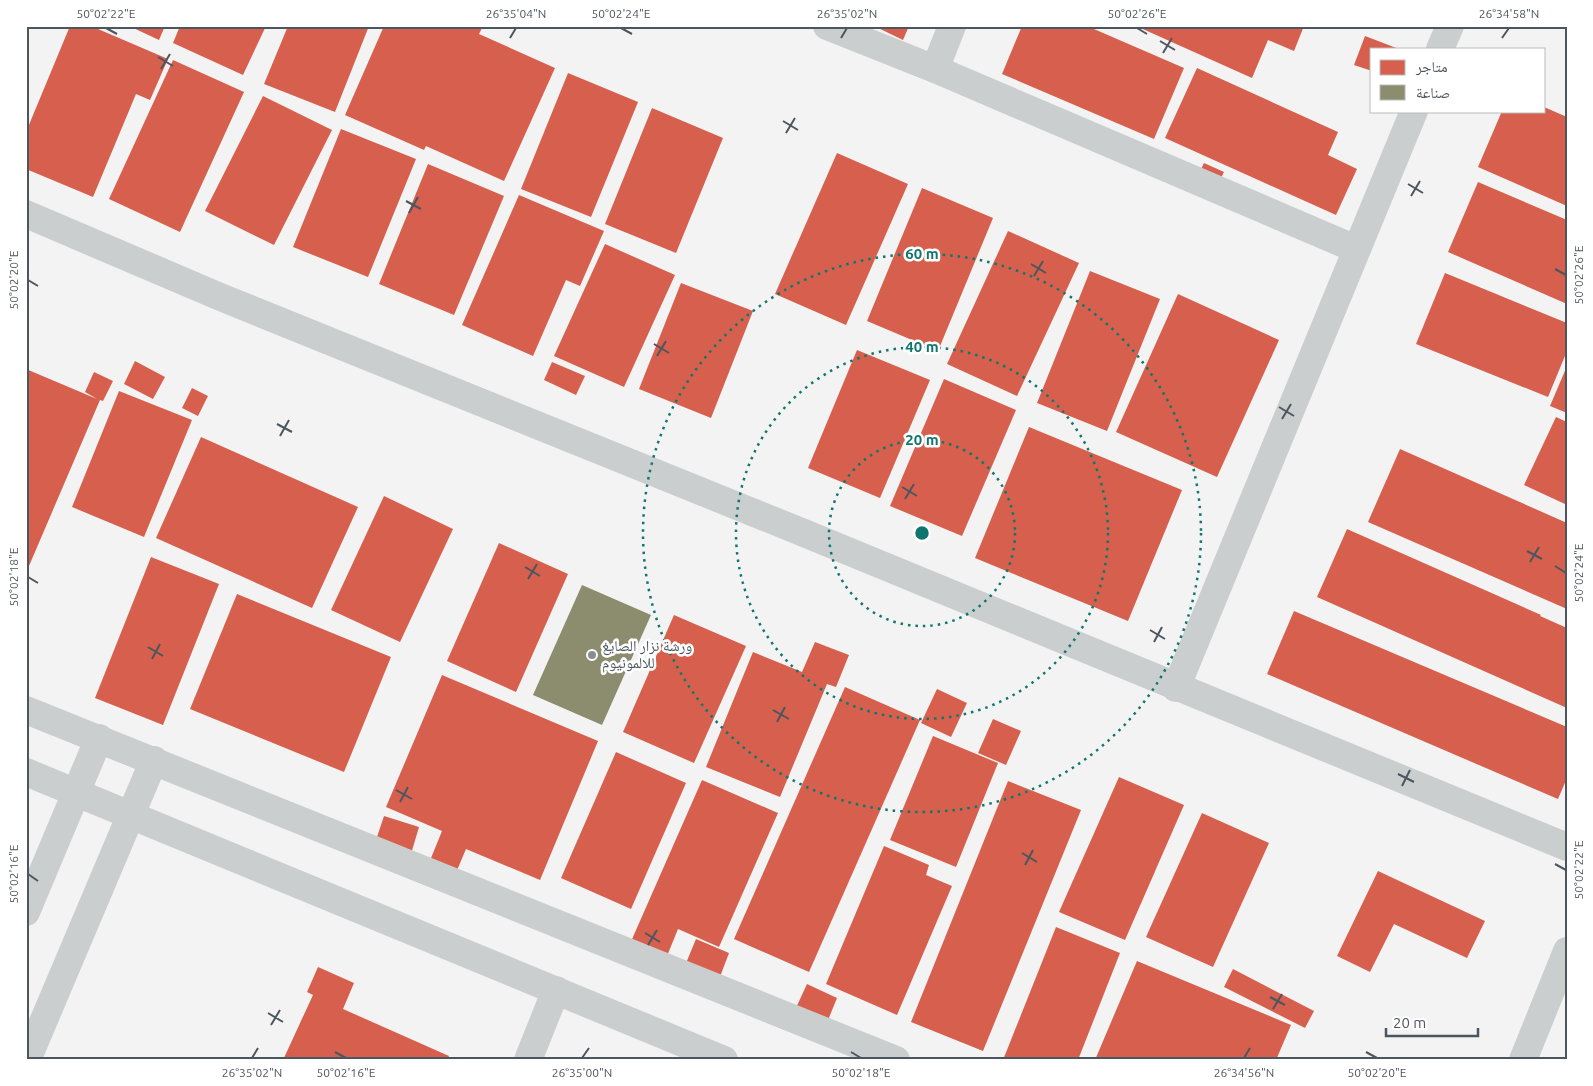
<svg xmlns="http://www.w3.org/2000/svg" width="1593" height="1086" viewBox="0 0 1593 1086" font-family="Ubuntu,'Noto Naskh Arabic',sans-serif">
  <rect width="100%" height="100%" fill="#f4f3f3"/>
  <g fill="#d6604d">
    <path d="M 70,26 L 91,26 L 168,59 L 150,100 L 136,94 L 93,197 L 26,169 L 26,132 Z"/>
    <path d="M 129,26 L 165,26 L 159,40 Z"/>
    <path d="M 180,26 L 266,26 L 243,75 L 173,43 Z"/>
    <path d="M 288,26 L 369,26 L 335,112 L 264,84 Z"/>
    <path d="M 384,26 L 483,26 L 479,34 L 555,68 L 504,181 L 426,146 L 424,150 L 345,115 Z"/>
    <path d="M 874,26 L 909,26 L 903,40 Z"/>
    <path d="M 1022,26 L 1087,26 L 1184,68 L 1154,139 L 1002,74 Z"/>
    <path d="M 1136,26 L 1304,26 L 1294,51 L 1268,40 L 1252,78 Z"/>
    <path d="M 1365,36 L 1399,49 L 1372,49 L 1372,71 L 1354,65 Z"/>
    <path d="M 173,60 L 244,92 L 180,232 L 109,199 Z"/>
    <path d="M 1197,68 L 1338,132 L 1328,155 L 1357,169 L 1336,215 L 1165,138 Z"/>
    <path d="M 568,73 L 638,102 L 591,217 L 521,189 Z"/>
    <path d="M 263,96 L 332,130 L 274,245 L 205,211 Z"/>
    <path d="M 1544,107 L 1567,117 L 1567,206 L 1478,167 L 1502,111 L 1544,111 Z"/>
    <path d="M 652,108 L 723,138 L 676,253 L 605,224 Z"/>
    <path d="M 341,129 L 416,159 L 368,277 L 293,247 Z"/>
    <path d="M 837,153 L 908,184 L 846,325 L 775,294 Z"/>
    <path d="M 1204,163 L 1224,172 L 1219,182 L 1199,173 Z"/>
    <path d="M 428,164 L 504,196 L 454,315 L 379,284 Z"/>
    <path d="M 1478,182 L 1567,220 L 1567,304 L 1448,252 Z"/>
    <path d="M 922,188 L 993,218 L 938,351 L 867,321 Z"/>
    <path d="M 519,195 L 604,231 L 580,286 L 566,280 L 533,356 L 462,325 Z"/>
    <path d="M 1008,231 L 1079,263 L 1017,396 L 947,364 Z"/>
    <path d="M 605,244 L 675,275 L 624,387 L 554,356 Z"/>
    <path d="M 1090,271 L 1160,299 L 1107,431 L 1037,403 Z"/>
    <path d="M 1445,273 L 1567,323 L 1567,351 L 1548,397 L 1416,344 Z"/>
    <path d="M 681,283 L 753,311 L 711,418 L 639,389 Z"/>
    <path d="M 1178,294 L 1279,340 L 1217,477 L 1116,432 Z"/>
    <path d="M 857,350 L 930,380 L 880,498 L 808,468 Z"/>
    <path d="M 135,361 L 165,377 L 153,399 L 124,384 Z"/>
    <path d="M 552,362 L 585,376 L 576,395 L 544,380 Z"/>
    <path d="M 1567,366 L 1567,413 L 1550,406 Z"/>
    <path d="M 26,369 L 97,399 L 85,392 L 94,372 L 113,381 L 103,401 L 100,400 L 26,573 Z"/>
    <path d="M 944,379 L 1016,410 L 962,536 L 890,506 Z"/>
    <path d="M 192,388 L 208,396 L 198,416 L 182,408 Z"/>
    <path d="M 119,391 L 192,420 L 144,537 L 72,507 Z"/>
    <path d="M 1556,417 L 1567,422 L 1567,505 L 1524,485 Z"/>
    <path d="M 1029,427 L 1182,490 L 1128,621 L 975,558 Z"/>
    <path d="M 201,437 L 358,507 L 312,608 L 156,538 Z"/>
    <path d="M 1400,449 L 1567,523 L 1567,609 L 1368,522 Z"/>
    <path d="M 384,496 L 453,529 L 400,642 L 331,610 Z"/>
    <path d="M 1347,529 L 1541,615 L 1540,616 L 1567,628 L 1567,708 L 1317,597 Z"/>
    <path d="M 499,543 L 568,574 L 516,692 L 447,661 Z"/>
    <path d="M 151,557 L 219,584 L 163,725 L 95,698 Z"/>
    <path d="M 237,594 L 391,657 L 344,772 L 190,709 Z"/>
    <path d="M 1294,611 L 1567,727 L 1567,778 L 1558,799 L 1267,674 Z"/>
    <path d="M 674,615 L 746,646 L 694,763 L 623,732 Z"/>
    <path d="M 815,642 L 849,655 L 836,687 L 827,684 L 780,797 L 706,767 L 753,652 L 802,672 Z"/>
    <path d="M 442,675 L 598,741 L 540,880 L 466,849 L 455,875 L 429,863 L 442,831 L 386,807 Z"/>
    <path d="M 845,687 L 920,720 L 809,972 L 734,939 Z"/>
    <path d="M 937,689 L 967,703 L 951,737 L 921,723 Z"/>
    <path d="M 993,719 L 1021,731 L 1006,765 L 978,753 Z"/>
    <path d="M 933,736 L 998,763 L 956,867 L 890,840 Z"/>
    <path d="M 616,752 L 686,783 L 631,909 L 561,878 Z"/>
    <path d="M 1119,777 L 1184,805 L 1125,940 L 1059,912 Z"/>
    <path d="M 702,780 L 778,813 L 719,947 L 678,929 L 665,961 L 629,946 Z"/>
    <path d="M 1008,781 L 1081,810 L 983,1051 L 911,1022 Z"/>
    <path d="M 1202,813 L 1269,843 L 1213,967 L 1146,937 Z"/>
    <path d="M 384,816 L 419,827 L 411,854 L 375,843 Z"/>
    <path d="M 884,846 L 929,865 L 926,875 L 952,886 L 897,1015 L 826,984 Z"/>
    <path d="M 1378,871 L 1485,921 L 1467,958 L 1394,924 L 1370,972 L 1337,956 Z"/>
    <path d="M 1056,927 L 1120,953 L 1078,1060 L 1003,1060 Z"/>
    <path d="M 696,939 L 729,953 L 718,982 L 684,968 Z"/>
    <path d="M 1137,961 L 1291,1025 L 1276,1060 L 1095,1060 Z"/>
    <path d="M 318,967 L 354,983 L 343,1009 L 449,1056 L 447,1060 L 283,1060 L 313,995 L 307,992 Z"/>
    <path d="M 1233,969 L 1314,1011 L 1305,1028 L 1224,987 Z"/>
    <path d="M 807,984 L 837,998 L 826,1025 L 795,1010 Z"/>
  </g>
  <path fill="#8c8c6e" d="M 582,585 L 651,615 L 602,725 L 533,695 Z"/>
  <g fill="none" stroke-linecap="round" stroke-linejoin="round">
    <g stroke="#cbcecf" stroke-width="28">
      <path d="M 827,26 L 935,69 L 1356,249"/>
      <path d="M 1440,49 L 1450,26"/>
      <path d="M 935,69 L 952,26"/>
      <path d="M 26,214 L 218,296 L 804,533 L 1567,847"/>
      <path d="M 1176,688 L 1414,111"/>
      <path d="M 26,710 L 896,1060"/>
      <path d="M 26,772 L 724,1060"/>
      <path d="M 26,912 L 99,738"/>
      <path d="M 27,1060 L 154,760"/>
      <path d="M 528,1060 L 556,990"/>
      <path d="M 1523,1060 L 1567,951"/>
    </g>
  </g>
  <path fill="none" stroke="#4c565e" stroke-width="2" d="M 106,28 L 117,34M 621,28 L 632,34M 1137,28 L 1147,34M 510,38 L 516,28M 841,38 L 847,28M 1502,38 L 1509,28M 1160,41 L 1175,50M 1163,53 L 1172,38M 158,57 L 173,66M 161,69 L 170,54M 783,121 L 798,130M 786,133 L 795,118M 1408,184 L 1423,193M 1411,196 L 1420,181M 406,201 L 421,209M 409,213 L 418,197M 1031,264 L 1046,273M 1555,269 L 1566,275M 1034,276 L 1043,261M 28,280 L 38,286M 654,344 L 669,353M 657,356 L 666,341M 1279,407 L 1294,416M 1282,419 L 1291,404M 277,424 L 292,432M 280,436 L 289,420M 902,487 L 917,496M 905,499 L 914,484M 1527,551 L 1542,559M 1530,562 L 1539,547M 1555,566 L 1566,573M 525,567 L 540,576M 28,577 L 38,583M 528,579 L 537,564M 1150,630 L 1165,639M 1154,642 L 1162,627M 148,647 L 163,656M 152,659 L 160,644M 773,710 L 789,719M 777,722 L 785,707M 1398,774 L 1414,782M 1402,786 L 1410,770M 396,790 L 412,799M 400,802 L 408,787M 1022,853 L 1037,862M 1555,864 L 1566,870M 1025,865 L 1033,850M 28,874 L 38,881M 645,933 L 660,942M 648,945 L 657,930M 1270,997 L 1285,1005M 1273,1009 L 1282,994M 268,1013 L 283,1022M 271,1025 L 280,1010M 335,1052 L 346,1058M 851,1052 L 861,1058M 1366,1052 L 1377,1058M 252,1058 L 258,1048M 582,1058 L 589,1048M 1244,1058 L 1250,1048"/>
  <g fill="none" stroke="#0f766e" stroke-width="2.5" stroke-dasharray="2.5 5">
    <circle cx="922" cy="533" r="93"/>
    <circle cx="922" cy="533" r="186"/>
    <circle cx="922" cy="533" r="279"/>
  </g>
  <circle fill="#878d92" stroke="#fff" stroke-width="2" cx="592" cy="655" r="5"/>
  <g text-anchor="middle" stroke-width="5" stroke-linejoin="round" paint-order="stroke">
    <g font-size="15" fill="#4c565e" stroke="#fff" text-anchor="start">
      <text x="602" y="651">ورشة نزار الصايغ<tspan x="602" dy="17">للالمونيوم</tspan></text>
    </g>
  </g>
  <circle cx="922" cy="533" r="8" fill="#0f766e" stroke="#fff" stroke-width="2.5"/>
  <g font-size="15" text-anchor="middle" font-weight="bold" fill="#0f766e" stroke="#fff" stroke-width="5" stroke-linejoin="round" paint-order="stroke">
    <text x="922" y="259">60 m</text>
    <text x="922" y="352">40 m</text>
    <text x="922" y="445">20 m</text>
  </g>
  <rect width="1593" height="1086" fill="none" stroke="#ffffff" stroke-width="55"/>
  <rect x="1370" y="48" width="175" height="65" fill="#ffffff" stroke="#b7bbbf"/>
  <rect x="1380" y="60" width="25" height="15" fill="#d6604d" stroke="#b7bbbf"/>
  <text x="1416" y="72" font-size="15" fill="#4c565e">متاجر</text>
  <rect x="1380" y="85" width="25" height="15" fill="#8c8c6e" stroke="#b7bbbf"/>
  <text x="1416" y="98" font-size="15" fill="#4c565e">صناعة</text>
  <path d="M1386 1028v8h92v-8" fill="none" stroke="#4c565e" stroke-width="2.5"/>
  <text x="1393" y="1028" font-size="15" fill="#4c565e" stroke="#ffffff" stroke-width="4" paint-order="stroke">20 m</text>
  <rect x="28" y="28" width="1538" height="1030" fill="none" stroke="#4c565e" stroke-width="2"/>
  <g font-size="12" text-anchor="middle" fill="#4c565e">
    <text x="106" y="18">50°02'22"E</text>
    <text x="516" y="18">26°35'04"N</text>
    <text x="621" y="18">50°02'24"E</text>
    <text x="847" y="18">26°35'02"N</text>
    <text x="1137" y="18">50°02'26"E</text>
    <text x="1509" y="18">26°34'58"N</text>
    <text transform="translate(1579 275) rotate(-90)" y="4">50°02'26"E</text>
    <text transform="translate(14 280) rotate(-90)" y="4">50°02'20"E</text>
    <text transform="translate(1579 573) rotate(-90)" y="4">50°02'24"E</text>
    <text transform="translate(14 577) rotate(-90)" y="4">50°02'18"E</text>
    <text transform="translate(1579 870) rotate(-90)" y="4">50°02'22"E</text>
    <text transform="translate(14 874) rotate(-90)" y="4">50°02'16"E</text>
    <text x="252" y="1077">26°35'02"N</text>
    <text x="346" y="1077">50°02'16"E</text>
    <text x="582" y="1077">26°35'00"N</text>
    <text x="861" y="1077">50°02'18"E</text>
    <text x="1244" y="1077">26°34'56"N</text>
    <text x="1377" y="1077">50°02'20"E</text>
  </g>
</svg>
